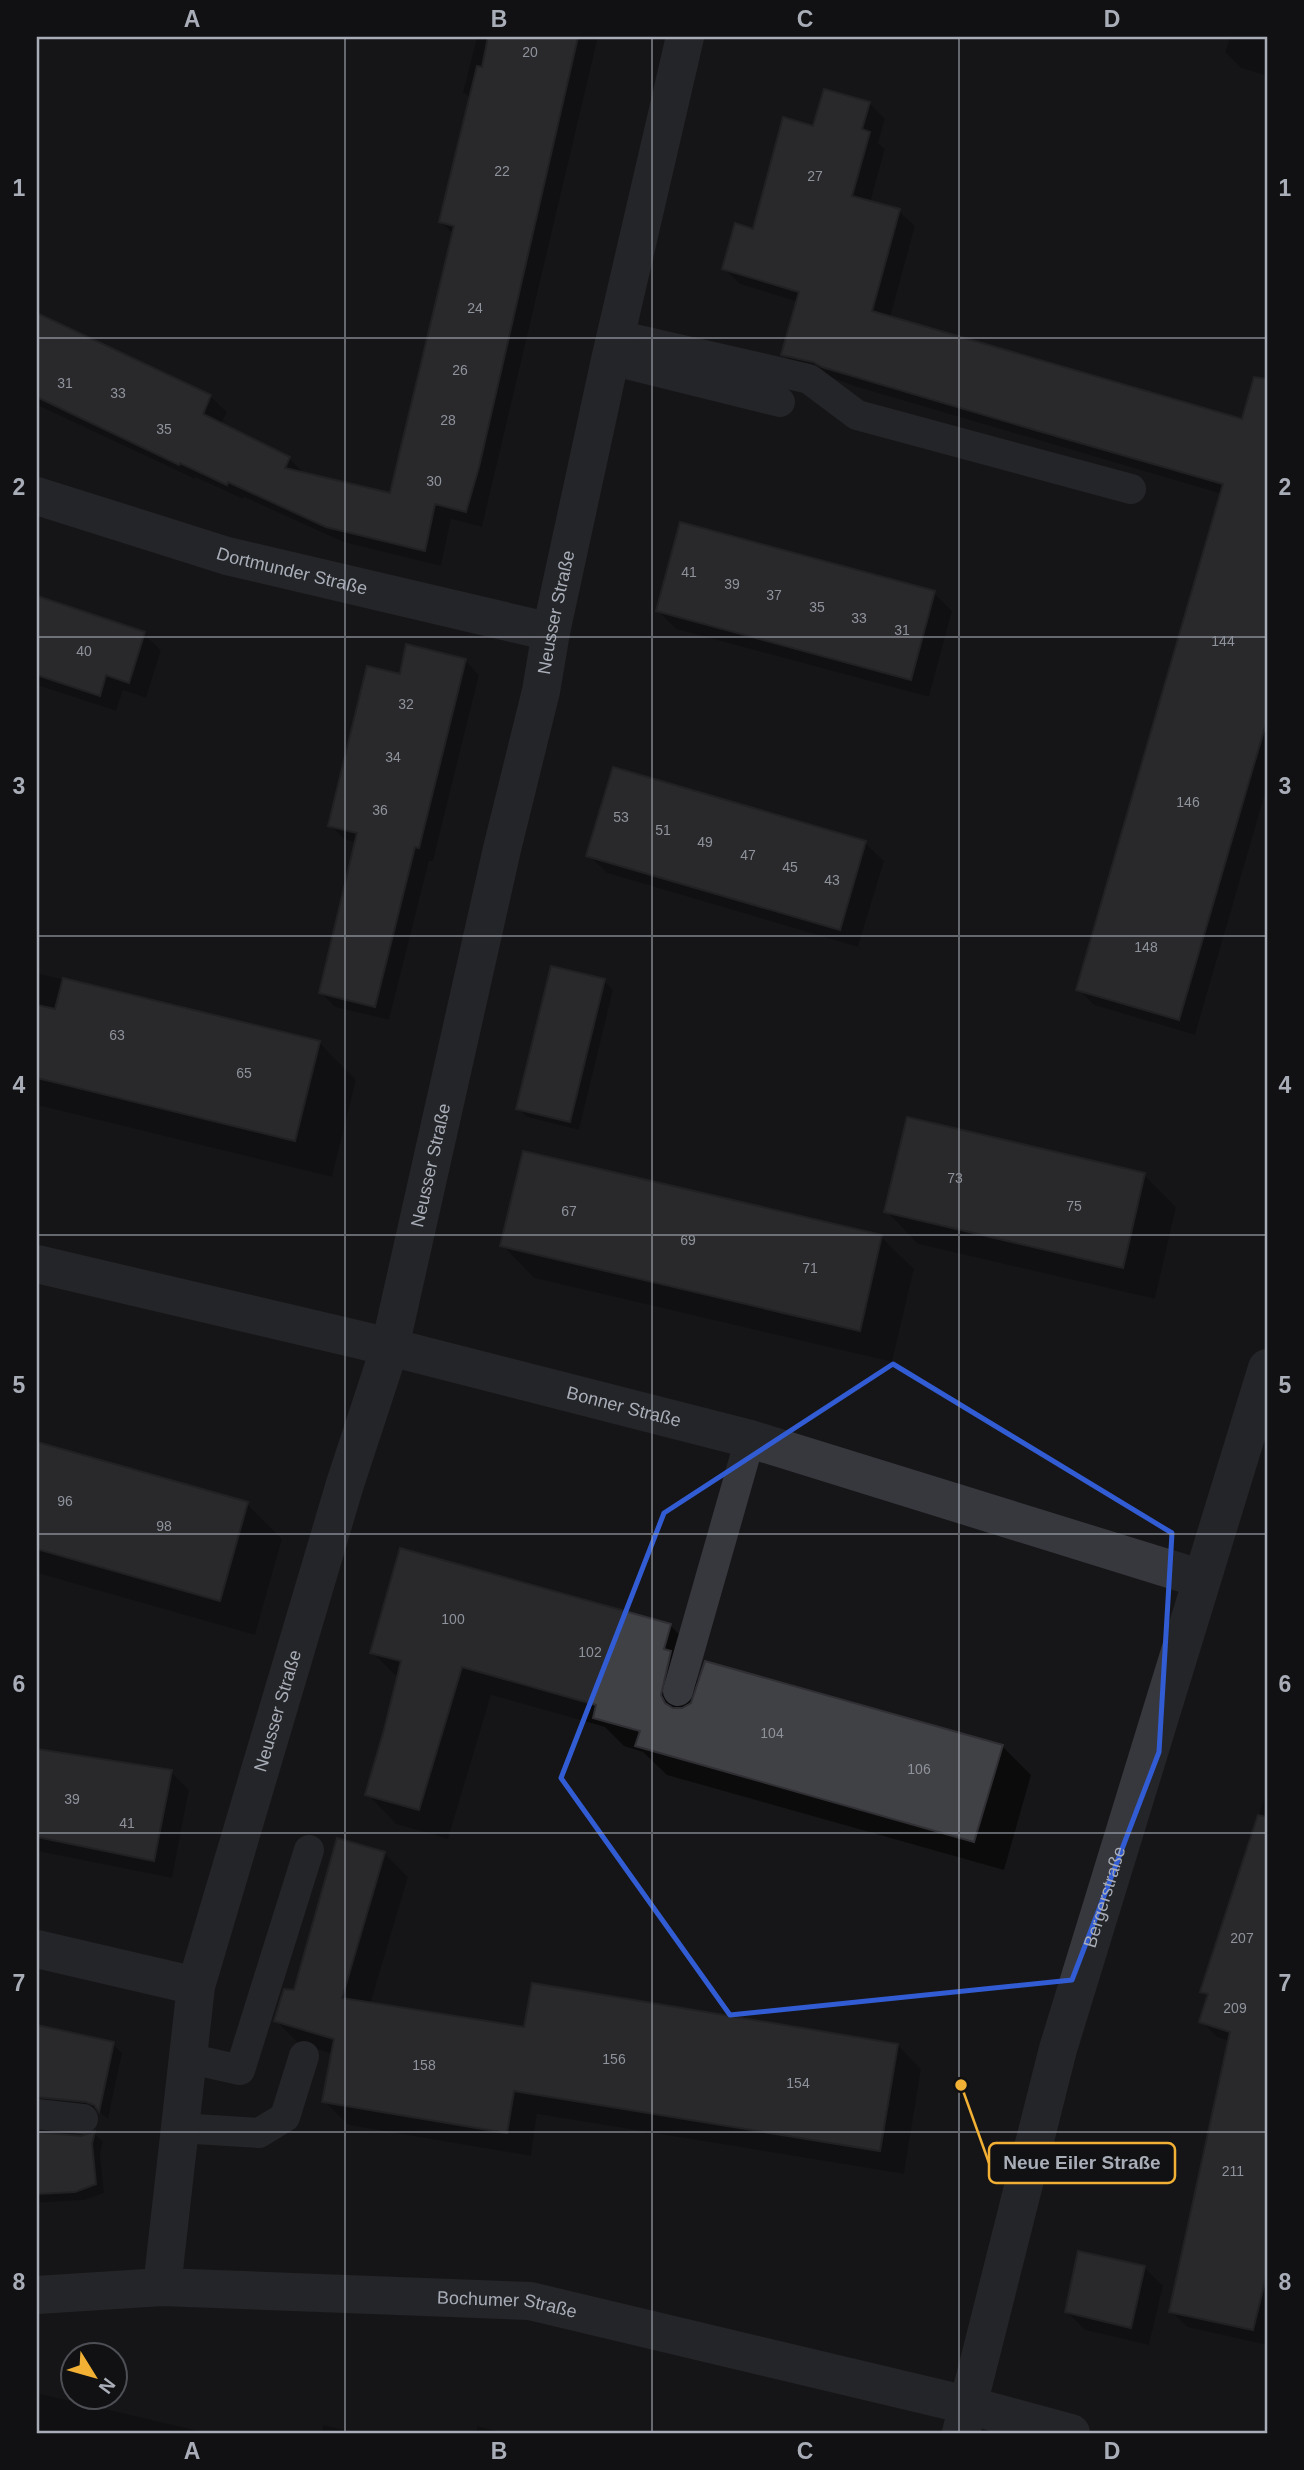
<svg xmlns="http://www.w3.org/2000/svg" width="1304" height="2470" viewBox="0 0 1304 2470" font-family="Helvetica,sans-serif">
  <rect width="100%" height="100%" fill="#161618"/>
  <g fill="#0007">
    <path d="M 477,37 L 598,37 L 482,527 L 451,519 L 441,566 L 343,542 L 244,497 L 243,499 L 195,477 L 195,479 L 37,405 L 37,315 L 210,396 L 227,412 L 221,424 L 289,458 L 306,475 L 391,495 L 454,235 L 441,222 L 471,99 L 463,92 Z"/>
    <path d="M 1230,37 L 1267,37 L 1267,76 L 1241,68 L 1225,52 Z"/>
    <path d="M 869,103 L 885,119 L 878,143 L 885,149 L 870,203 L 899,211 L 915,226 L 890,318 L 1258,426 L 1267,394 L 1267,787 L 1195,1035 L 1094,1005 L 1078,989 L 1222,494 L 854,386 L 830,377 L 799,370 L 783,354 L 798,302 L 740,284 L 724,269 L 754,231 L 814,128 Z"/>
    <path d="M 934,593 L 952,611 L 929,697 L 676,629 L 658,611 Z"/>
    <path d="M 37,598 L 144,634 L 161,650 L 146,698 L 123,690 L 116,711 L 37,685 Z"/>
    <path d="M 465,660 L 479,675 L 433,861 L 429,861 L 389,1020 L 335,1007 L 321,993 L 357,843 L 344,839 L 330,825 L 401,676 Z"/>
    <path d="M 614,769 L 865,843 L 884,861 L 858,947 L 607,873 L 588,855 Z"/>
    <path d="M 37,973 L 319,1042 L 356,1080 L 332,1177 L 37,1105 Z"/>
    <path d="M 604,981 L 613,990 L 579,1130 L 527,1117 L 518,1108 Z"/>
    <path d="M 1144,1175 L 1176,1207 L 1155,1299 L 918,1244 L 886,1211 Z"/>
    <path d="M 881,1237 L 914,1269 L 892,1362 L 534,1278 L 502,1245 Z"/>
    <path d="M 37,1444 L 247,1504 L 282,1539 L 255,1635 L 37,1573 Z"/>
    <path d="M 670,1625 L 699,1655 L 693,1675 L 700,1682 L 1002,1746 L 1031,1775 L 1004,1870 L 667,1775 L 643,1752 L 624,1746 L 605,1727 L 491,1695 L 448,1839 L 396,1824 L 367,1794 L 398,1678 L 372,1652 Z"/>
    <path d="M 37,1751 L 171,1772 L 189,1790 L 172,1878 L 37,1851 Z"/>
    <path d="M 1267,1790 L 1267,2345 L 1187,2327 L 1171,2311 L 1229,2041 L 1217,2037 L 1201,2021 L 1208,1998 L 1202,1991 Z"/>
    <path d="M 384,1853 L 408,1877 L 370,2005 L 526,2029 L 898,2045 L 921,2069 L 904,2174 L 537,2114 L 531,2156 L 348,2125 L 324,2101 L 333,2054 L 299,2044 L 276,2021 Z"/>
    <path d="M 37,2027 L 113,2044 L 122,2053 L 108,2119 L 96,2110 L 49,2105 L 37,2108 Z"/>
    <path d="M 37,2133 L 81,2138 L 94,2133 L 103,2142 L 100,2154 L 104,2193 L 85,2200 L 37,2203 Z"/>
    <path d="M 1144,2267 L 1163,2286 L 1149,2345 L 1085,2330 L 1067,2312 Z"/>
    <path d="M 37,2393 L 208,2433 L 37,2433 Z"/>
    <path d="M 323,2425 L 358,2433 L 322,2433 Z"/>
    <path d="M 477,2426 L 507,2433 L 476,2433 Z"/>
  </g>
  <g fill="#404145" stroke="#303034" stroke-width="2">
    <path d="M 488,37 L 578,37 L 479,467 L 466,512 L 435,504 L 425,551 L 326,527 L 228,482 L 227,485 L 180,463 L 179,465 L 37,397 L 37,313 L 211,395 L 203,414 L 290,457 L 285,468 L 390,493 L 454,226 L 439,222 L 477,66 L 482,67 Z"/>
    <path d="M 824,89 L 870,102 L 862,129 L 870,132 L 852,196 L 900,209 L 872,311 L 1242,419 L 1254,377 L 1267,379 L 1267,720 L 1179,1020 L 1076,990 L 1223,484 L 1035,430 L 822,367 L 813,362 L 781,355 L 799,292 L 722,269 L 735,223 L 753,229 L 783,117 L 813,126 Z"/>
    <path d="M 680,522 L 935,591 L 911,680 L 656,611 Z"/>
    <path d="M 37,596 L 145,632 L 129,683 L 106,675 L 100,696 L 37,675 Z"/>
    <path d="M 406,644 L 466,659 L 419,848 L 415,847 L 375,1007 L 319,993 L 357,833 L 328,826 L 367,666 L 400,674 Z"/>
    <path d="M 613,767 L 866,841 L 840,930 L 586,856 Z"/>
    <path d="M 551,966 L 605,979 L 570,1122 L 516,1109 Z"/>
    <path d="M 63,978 L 320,1041 L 295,1141 L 37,1078 L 37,1005 L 55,1009 Z"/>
    <path d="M 907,1117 L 1145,1173 L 1123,1268 L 884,1212 Z"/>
    <path d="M 523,1151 L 882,1235 L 860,1331 L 500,1246 Z"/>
    <path d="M 37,1442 L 248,1502 L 220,1601 L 37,1549 Z"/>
    <path d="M 400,1548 L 671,1624 L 664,1649 L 671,1651 L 661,1695 L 665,1703 L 673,1708 L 682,1708 L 691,1703 L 705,1661 L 1003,1745 L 974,1842 L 635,1746 L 640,1731 L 593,1718 L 596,1705 L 462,1667 L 419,1810 L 365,1795 L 384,1730 L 401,1661 L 370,1653 Z"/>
    <path d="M 37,1749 L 172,1770 L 154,1861 L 37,1837 Z"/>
    <path d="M 1258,1815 L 1267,1817 L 1267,2273 L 1253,2330 L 1169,2312 L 1230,2032 L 1199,2022 L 1208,1994 L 1200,1992 Z"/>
    <path d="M 337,1838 L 385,1852 L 342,1998 L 524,2027 L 532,1983 L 898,2044 L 880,2151 L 514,2091 L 507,2133 L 322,2102 L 334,2039 L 274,2021 L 284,1989 L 294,1990 Z"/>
    <path d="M 37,2025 L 114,2042 L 99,2112 L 94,2105 L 86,2102 L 37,2097 Z"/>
    <path d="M 95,2131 L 92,2144 L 96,2184 L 75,2192 L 37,2194 L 37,2132 L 81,2136 Z"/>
    <path d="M 1078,2251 L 1145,2266 L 1131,2328 L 1065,2312 Z"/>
  </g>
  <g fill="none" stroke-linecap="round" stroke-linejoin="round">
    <g stroke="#37383d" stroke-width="30">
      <path d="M 617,335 L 809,379 L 857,415 L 1131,489"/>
      <path d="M 610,360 L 780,402"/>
      <path d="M 678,1691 L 750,1439"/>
      <path d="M 187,2058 L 240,2070 L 309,1850"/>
      <path d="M 37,2114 L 83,2119"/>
      <path d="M 179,2128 L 259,2133 L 285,2117 L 304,2056"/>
    </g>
    <g stroke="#37383d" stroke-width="38">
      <path id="s1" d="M 37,496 L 227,556 L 551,632"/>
      <path id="s2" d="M 37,1264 L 390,1347 L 750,1439 L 1202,1579"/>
      <path d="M 37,1949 L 196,1986"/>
      <path id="s3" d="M 162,2287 L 196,1986 L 345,1484 L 390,1347 L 502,849 L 541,691 L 551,632 L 610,360 L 685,37"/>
      <path id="s4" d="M 37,2295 L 162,2287 L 530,2301 L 967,2405 L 1071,2433"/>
    </g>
    <path stroke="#37383d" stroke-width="38" id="s5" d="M 961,2433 L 1058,2049 L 1267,1368"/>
  </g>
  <path d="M0 0H1304V2470H0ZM 893,1364 L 1172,1533 L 1159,1752 L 1072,1980 L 730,2015 L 561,1778 L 664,1513 Z" fill="#161618" fill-opacity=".55" fill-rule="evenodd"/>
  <path fill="none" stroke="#325cd3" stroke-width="5" stroke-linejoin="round" d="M 893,1364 L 1172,1533 L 1159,1752 L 1072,1980 L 730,2015 L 561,1778 L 664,1513 Z"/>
  <path fill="none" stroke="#a8adb8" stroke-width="2" stroke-opacity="0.55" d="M 345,37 L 345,2433M 652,37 L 652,2433M 959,37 L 959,2433M 37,338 L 1267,338M 37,637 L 1267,637M 37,936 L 1267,936M 37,1235 L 1267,1235M 37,1534 L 1267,1534M 37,1833 L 1267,1833M 37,2132 L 1267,2132"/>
  <g text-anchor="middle" stroke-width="6" stroke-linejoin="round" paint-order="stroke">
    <g font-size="14" fill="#8e929b">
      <text x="530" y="57">20</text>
      <text x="502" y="176">22</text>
      <text x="815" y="181">27</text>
      <text x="475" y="313">24</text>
      <text x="460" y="375">26</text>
      <text x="65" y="388">31</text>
      <text x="118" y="398">33</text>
      <text x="448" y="425">28</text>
      <text x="164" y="434">35</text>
      <text x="434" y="486">30</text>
      <text x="689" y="577">41</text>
      <text x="732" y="589">39</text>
      <text x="774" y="600">37</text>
      <text x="817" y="612">35</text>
      <text x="859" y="623">33</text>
      <text x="902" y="635">31</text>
      <text x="1223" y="646">144</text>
      <text x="84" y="656">40</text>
      <text x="406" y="709">32</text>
      <text x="393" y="762">34</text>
      <text x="1188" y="807">146</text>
      <text x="380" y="815">36</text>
      <text x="621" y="822">53</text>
      <text x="663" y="835">51</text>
      <text x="705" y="847">49</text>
      <text x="748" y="860">47</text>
      <text x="790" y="872">45</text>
      <text x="832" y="885">43</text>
      <text x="1146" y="952">148</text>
      <text x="117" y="1040">63</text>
      <text x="244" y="1078">65</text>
      <text x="955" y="1183">73</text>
      <text x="1074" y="1211">75</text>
      <text x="569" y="1216">67</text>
      <text x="688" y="1245">69</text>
      <text x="810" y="1273">71</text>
      <text x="65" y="1506">96</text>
      <text x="164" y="1531">98</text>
      <text x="453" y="1624">100</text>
      <text x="590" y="1657">102</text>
      <text x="772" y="1738">104</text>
      <text x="919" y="1774">106</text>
      <text x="72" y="1804">39</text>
      <text x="127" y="1828">41</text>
      <text x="1242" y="1943">207</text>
      <text x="1235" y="2013">209</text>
      <text x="614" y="2064">156</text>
      <text x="424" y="2070">158</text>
      <text x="798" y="2088">154</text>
      <text x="1233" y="2176">211</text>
    </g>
    <g font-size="18" fill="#a8adb8" stroke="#111113">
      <text dy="6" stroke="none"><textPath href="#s1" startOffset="266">Dortmunder Straße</textPath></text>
      <text dy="6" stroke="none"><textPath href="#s3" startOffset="1724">Neusser Straße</textPath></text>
      <text dy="6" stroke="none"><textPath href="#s3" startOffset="1157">Neusser Straße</textPath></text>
      <text dy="6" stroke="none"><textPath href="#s2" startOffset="604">Bonner Straße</textPath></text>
      <text dy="6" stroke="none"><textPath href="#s3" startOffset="590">Neusser Straße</textPath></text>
      <text dy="6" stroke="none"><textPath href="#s5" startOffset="555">Bergerstraße</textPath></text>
      <text dy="6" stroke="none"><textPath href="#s4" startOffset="471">Bochumer Straße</textPath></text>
    </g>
  </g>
  <path fill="none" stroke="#f2b134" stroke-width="2.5" d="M961 2085L989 2163"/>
  <circle fill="#f2b134" stroke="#111113" stroke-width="2.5" cx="961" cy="2085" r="7"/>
  <rect fill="#111113" stroke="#f2b134" stroke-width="2.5" x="989" y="2143" width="186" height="40" rx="7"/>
  <g font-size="19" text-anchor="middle" font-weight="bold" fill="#a8adb8">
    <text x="1082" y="2169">Neue Eiler Straße</text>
  </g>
  <rect width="1304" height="2470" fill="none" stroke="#111113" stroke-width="77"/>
  <g transform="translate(94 2376) rotate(127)"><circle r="33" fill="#111113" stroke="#4d4f55" stroke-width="2"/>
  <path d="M0-5L12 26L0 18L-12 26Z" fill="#f2b134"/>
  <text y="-10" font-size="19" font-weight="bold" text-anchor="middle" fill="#a8adb8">N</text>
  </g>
  <rect x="38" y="38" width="1228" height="2394" fill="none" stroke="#a8adb8" stroke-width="2.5"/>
  <g font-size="23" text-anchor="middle" font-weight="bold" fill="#a8adb8">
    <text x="192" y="27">A</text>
    <text x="499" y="27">B</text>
    <text x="805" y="27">C</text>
    <text x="1112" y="27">D</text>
    <text x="19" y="196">1</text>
    <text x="1285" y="196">1</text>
    <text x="19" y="495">2</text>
    <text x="1285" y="495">2</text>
    <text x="19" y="794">3</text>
    <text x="1285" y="794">3</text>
    <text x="19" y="1093">4</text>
    <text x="1285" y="1093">4</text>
    <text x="19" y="1393">5</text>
    <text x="1285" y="1393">5</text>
    <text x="19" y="1692">6</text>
    <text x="1285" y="1692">6</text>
    <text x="19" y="1991">7</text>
    <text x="1285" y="1991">7</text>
    <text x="19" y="2290">8</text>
    <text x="1285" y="2290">8</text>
    <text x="192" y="2459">A</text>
    <text x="499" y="2459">B</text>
    <text x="805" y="2459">C</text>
    <text x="1112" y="2459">D</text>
  </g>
</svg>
